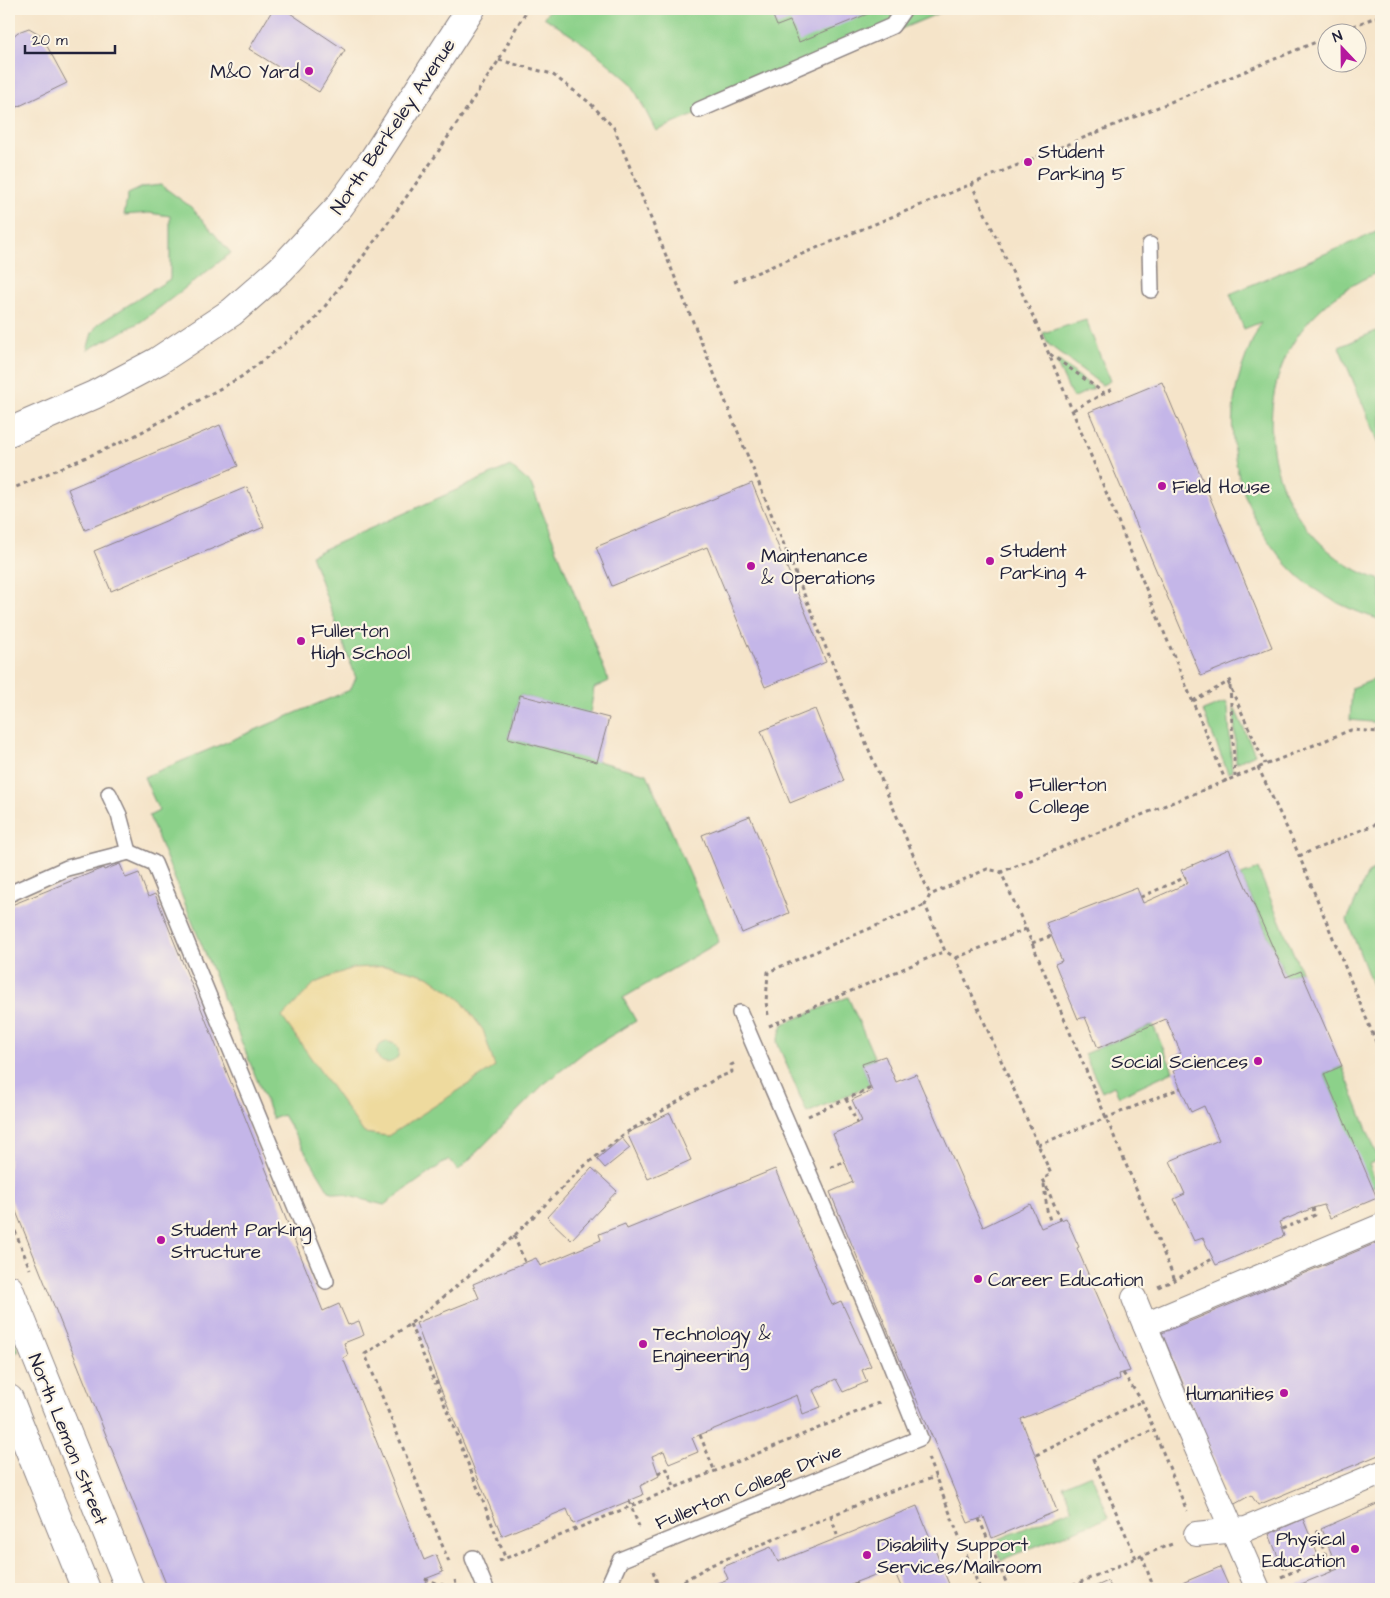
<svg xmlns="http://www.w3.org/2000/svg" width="1390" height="1598" viewBox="0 0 1390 1598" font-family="'Architects Daughter',sans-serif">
  <rect width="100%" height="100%" fill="#fcf5e5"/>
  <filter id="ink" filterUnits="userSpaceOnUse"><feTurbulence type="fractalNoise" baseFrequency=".02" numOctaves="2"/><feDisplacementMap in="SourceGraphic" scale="10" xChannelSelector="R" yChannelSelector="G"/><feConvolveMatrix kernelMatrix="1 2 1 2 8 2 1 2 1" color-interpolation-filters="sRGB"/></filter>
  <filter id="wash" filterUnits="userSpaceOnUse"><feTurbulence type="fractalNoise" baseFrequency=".0096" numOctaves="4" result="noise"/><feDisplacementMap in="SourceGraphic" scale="20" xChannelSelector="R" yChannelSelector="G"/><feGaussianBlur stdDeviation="1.12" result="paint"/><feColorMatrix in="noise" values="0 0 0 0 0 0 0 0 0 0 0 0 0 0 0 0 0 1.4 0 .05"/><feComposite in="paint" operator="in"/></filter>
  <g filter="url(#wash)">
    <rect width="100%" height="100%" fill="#f5e4c9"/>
    <g fill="#8cd18a" stroke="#577a62">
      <path d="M 550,9 L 949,9 L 656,131 L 631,83 L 590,48 L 544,17 Z"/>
      <path d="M 161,185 L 191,207 L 231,253 L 142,321 L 87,350 L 92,333 L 98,324 L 170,279 L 170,216 L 149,213 L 124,215 L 128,194 L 143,187 Z"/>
      <path d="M 1381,230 L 1381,271 C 1354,282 1330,298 1310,320 C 1261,374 1259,462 1301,520 C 1321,548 1348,570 1381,580 L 1381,620 C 1353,611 1327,600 1304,581 C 1256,540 1228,475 1233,412 C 1235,380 1247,351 1261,322 L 1244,329 L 1230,294 Z"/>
      <path d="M 1086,320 L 1110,381 L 1102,385 L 1048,344 L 1043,333 Z"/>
      <path d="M 1381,329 L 1381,448 L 1339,347 Z"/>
      <path d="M 1059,361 L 1094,388 L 1073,398 L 1056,362 Z"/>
      <path d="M 510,466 L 531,484 L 609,681 L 594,688 L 590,714 L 520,695 L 508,738 L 647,774 L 719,942 L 623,998 L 636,1021 L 587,1050 L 543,1085 L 458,1171 L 449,1159 L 384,1205 L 329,1191 L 283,1115 L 273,1119 L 149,816 L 159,811 L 144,777 L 350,690 L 356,678 L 311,555 Z"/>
      <path d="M 1381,677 L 1381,723 L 1350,720 L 1352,688 Z"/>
      <path d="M 1226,702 L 1228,707 L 1232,771 L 1228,773 L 1203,711 Z"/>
      <path d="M 1234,707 L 1255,754 L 1236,763 Z"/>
      <path d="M 1381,866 L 1381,1008 L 1347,920 L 1368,873 Z"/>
      <path d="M 1258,869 L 1301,971 L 1286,977 L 1241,875 Z"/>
      <path d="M 848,997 L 875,1059 L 862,1064 L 870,1085 L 807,1113 L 777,1042 L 783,1024 Z"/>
      <path d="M 1153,1025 L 1173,1071 L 1119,1096 L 1114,1086 L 1102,1092 L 1084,1054 Z"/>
      <path d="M 1342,1066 L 1379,1160 L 1369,1164 L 1377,1185 L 1370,1188 L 1324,1074 Z"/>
      <path d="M 9,1324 L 19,1351 L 9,1356 Z"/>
      <path d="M 1091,1474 L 1109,1517 L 1001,1560 L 994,1541 L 1072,1509 L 1063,1486 Z"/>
    </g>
    <path fill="#eeda9e" stroke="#887e6c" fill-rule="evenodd" d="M 391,966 L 428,976 L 460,999 L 483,1030 L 495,1067 L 388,1136 L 364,1133 L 282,1017 L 315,983 L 352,968 ZM 386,1041 L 395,1044 C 400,1050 400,1055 395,1060 C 386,1066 378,1062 376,1051 L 380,1045 Z"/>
    <g id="blocks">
      <g fill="#c4b6e8">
        <path d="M 273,9 L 284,9 L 345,50 L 319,92 L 249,49 Z"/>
        <path d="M 777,9 L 874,9 L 875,11 L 799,42 L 790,21 L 777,26 L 771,11 Z"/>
        <path d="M 29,28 L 41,35 L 67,83 L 9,111 L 9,32 L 11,38 L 18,32 Z"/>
        <path d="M 1162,382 L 1272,647 L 1201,676 L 1089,412 Z"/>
        <path d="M 220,425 L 238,466 L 85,530 L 68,489 Z"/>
        <path d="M 752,483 L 826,662 L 765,687 L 707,547 L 612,586 L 596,547 Z"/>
        <path d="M 247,487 L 264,527 L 111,591 L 94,551 Z"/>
        <path d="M 520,695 L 609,718 L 597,762 L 508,738 Z"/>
        <path d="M 815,709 L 844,781 L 790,803 L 761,731 Z"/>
        <path d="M 750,816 L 789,913 L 742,933 L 702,835 Z"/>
        <path d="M 1229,849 L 1286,977 L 1301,971 L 1342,1066 L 1324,1074 L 1377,1198 L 1330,1218 L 1324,1205 L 1313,1208 L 1279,1222 L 1284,1236 L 1216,1265 L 1203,1238 L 1194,1241 L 1174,1199 L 1185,1194 L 1170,1161 L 1219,1140 L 1204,1106 L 1191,1112 L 1173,1071 L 1178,1068 L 1173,1056 L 1181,1053 L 1166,1019 L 1098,1048 L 1085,1017 L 1078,1019 L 1055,964 L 1062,961 L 1046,923 L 1137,888 L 1143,903 L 1188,883 L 1181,870 Z"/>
        <path d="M 120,864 L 126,878 L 139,873 L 148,897 L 155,894 L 323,1311 L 339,1304 L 348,1325 L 359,1321 L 364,1335 L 344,1343 L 348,1355 L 343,1358 L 424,1560 L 436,1555 L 443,1572 L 425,1579 L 430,1589 L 168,1589 L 9,1194 L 9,906 L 103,868 L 104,870 Z"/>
        <path d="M 885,1056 L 896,1082 L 916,1074 L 983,1227 L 1030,1204 L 1041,1228 L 1066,1218 L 1079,1247 L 1077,1248 L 1130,1371 L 1119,1374 L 1120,1379 L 1021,1419 L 1057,1511 L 992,1538 L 984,1517 L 968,1523 L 830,1192 L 853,1182 L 833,1134 L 862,1121 L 852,1100 L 872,1091 L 862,1064 Z"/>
        <path d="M 670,1113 L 691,1160 L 648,1179 L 627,1133 Z"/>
        <path d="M 622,1138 L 630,1148 L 605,1168 L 597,1159 Z"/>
        <path d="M 592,1168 L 617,1191 L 571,1240 L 547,1217 Z"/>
        <path d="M 775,1169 L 832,1305 L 841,1301 L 871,1366 L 862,1370 L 867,1382 L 843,1392 L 836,1379 L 813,1390 L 821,1407 L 803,1414 L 797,1395 L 692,1438 L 698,1452 L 669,1464 L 664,1451 L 652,1456 L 659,1476 L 640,1486 L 643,1495 L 573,1524 L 567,1509 L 502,1536 L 438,1382 L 416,1323 L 479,1298 L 473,1284 L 536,1258 L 540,1266 L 601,1240 L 599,1234 L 625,1224 L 627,1229 Z"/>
        <path d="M 1381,1241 L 1381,1454 L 1258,1505 L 1251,1495 L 1233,1505 L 1162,1333 Z"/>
        <path d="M 1377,1504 L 1381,1515 L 1381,1589 L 1289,1589 L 1338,1569 L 1321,1529 Z"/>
        <path d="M 917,1506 L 951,1589 L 902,1589 L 893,1568 L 838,1589 L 703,1589 L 728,1579 L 723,1567 L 771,1547 L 778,1562 Z"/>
        <path d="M 1303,1519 L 1318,1555 L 1283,1569 L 1269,1534 Z"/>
        <path d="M 1220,1567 L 1230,1589 L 1168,1589 Z"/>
        <path d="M 1108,1581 L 1112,1589 L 1090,1589 Z"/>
      </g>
    </g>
  </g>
  <g filter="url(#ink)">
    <use href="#blocks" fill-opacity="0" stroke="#8c8382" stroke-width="1"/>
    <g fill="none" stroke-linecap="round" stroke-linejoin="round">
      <g stroke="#8c8382" stroke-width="18">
        <g id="service">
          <path d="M 699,110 L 892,26 L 904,9"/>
          <path d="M 1150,245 L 1151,290"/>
          <path d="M 109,794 L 119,815 L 129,852"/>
          <path d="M 9,894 L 67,868 L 129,852 L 154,863 L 326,1281"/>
          <path d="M 473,1558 L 486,1589"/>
          <path d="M 607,1589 L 620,1560 L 920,1438 L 877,1331 L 740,1013"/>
        </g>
      </g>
      <g stroke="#8c8382" stroke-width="26">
        <g id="pedestrian">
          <path d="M 1134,1298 L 1171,1389 L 1258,1589"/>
          <path d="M 1145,1325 L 1381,1226"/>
          <path d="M 1196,1534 L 1246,1529 L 1381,1473"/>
        </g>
      </g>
      <g stroke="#8c8382" stroke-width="30">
        <g id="tertiary">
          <path d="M 9,432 L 94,395 L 158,361 L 232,312 L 281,269 L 339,207 L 373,160 L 471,9"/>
          <path d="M 9,1289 L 130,1589"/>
          <path d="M 9,1399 L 86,1589"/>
        </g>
      </g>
      <g stroke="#8c8382" stroke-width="3" stroke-dasharray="4 4" stroke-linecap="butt">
        <path d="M 1338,32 L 1381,15"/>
        <path d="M 499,60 L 552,74 L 590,103 L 614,128 L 826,648 L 930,895"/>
        <path d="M 971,183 L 1036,323 L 1226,782"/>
        <path d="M 734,282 L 1328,37"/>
        <path d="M 1050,354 L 1104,393"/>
        <path d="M 1073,410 L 1112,389"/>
        <path d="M 9,490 L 129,439 L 241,377 L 313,322 L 371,246 L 430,164 L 499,60 L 517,26 L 528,9"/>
        <path d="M 1228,682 L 1265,764"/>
        <path d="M 1230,686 L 1235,777"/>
        <path d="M 1193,701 L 1232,680"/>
        <path d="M 1258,767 L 1293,841 L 1381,1054"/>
        <path d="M 1299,856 L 1381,822"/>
        <path d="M 1141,897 L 1186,877"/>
        <path d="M 1026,929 L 1175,1280"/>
        <path d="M 1032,943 L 1051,936"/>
        <path d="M 956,958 L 1026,929 L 1001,872"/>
        <path d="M 768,1015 L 766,1002 L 768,972 L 925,905"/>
        <path d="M 769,1026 L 945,951"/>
        <path d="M 846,1099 L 857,1123"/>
        <path d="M 808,1116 L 871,1088"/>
        <path d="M 1038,1145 L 1181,1088"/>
        <path d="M 831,1167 L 844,1162"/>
        <path d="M 1044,1184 L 1047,1210 L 1051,1224"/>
        <path d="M 9,1216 L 30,1269"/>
        <path d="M 1061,1220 L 1043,1179 L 1051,1174 L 956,958 L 945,951 L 925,905 L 930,895 L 987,869 L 1001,872 L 1351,730 L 1381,732"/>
        <path d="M 1282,1229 L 1315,1215 L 1313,1208"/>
        <path d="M 514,1236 L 525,1262"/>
        <path d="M 1158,1287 L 1175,1280 L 1212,1259"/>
        <path d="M 410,1324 L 435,1383 L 438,1382"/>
        <path d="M 1123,1373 L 1142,1401 L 1187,1511"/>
        <path d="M 438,1388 L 505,1557"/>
        <path d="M 700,1435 L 715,1472"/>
        <path d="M 1036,1455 C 1072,1439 1106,1416 1143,1401"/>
        <path d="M 928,1458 L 980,1589"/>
        <path d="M 658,1473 L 667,1469 L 675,1488"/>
        <path d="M 629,1501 L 640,1529"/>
        <path d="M 831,1516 L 838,1538"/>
        <path d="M 979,1519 L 1009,1589"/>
        <path d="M 1316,1530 L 1332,1571"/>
        <path d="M 1142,1556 L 1154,1589"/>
        <path d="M 1136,1558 L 1093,1459 L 1154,1429"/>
        <path d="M 499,1561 L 881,1402"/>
        <path d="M 449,1562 L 365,1354 L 410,1324 L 452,1290 L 514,1236 L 582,1168 L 624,1134 L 717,1078 L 732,1072 L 731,1065 L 737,1062"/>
        <path d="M 653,1571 L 659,1589"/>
        <path d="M 1281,1577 L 1327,1557"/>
        <path d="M 425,1579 L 454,1589"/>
        <path d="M 455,1580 L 457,1589"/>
        <path d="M 855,1582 L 857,1589"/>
        <path d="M 670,1589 L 709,1566 L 891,1491 L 936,1477"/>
        <path d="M 1065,1589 L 1136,1558 L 1172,1544"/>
      </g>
      <use href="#service" stroke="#fff" stroke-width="15"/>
      <use href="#pedestrian" stroke="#fff" stroke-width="24"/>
      <use href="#tertiary" stroke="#fff" stroke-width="28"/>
    </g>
  </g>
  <g fill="#b5179e" stroke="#fcf5e5" stroke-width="2">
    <circle cx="309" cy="71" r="5"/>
    <circle cx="1028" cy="162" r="5"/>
    <circle cx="1162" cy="486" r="5"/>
    <circle cx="990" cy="561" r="5"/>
    <circle cx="751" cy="566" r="5"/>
    <circle cx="301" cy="641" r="5"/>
    <circle cx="1019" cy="795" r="5"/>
    <circle cx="1258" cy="1061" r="5"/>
    <circle cx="161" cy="1240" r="5"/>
    <circle cx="978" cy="1279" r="5"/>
    <circle cx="643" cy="1344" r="5"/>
    <circle cx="1284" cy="1393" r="5"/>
    <circle cx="1355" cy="1549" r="5"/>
    <circle cx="867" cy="1555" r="5"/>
  </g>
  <g text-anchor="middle" stroke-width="4.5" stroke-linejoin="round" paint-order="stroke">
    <g font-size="19" fill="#22223b" stroke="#fcf5e5" text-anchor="start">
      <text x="299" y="78" text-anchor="end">M&amp;O Yard</text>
      <text x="1038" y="158">Student<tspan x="1038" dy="22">Parking 5</tspan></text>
      <text x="1172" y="493">Field House</text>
      <text x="1000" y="557">Student<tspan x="1000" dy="22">Parking 4</tspan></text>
      <text x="761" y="562">Maintenance<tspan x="761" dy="22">&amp; Operations</tspan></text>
      <text x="311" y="637">Fullerton<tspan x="311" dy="22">High School</tspan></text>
      <text x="1029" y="791">Fullerton<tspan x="1029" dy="22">College</tspan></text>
      <text x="1248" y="1068" text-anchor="end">Social Sciences</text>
      <text x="171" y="1236">Student Parking<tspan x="171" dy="22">Structure</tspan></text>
      <text x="988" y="1286">Career Education</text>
      <text x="653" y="1340">Technology &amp;<tspan x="653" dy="22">Engineering</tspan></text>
      <text x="1274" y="1400" text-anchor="end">Humanities</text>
      <text x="1345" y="1545" text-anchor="end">Physical<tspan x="1345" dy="22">Education</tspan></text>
      <text x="877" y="1551">Disability Support<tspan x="877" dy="22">Services/Mailroom</tspan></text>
    </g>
    <g font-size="19" fill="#22223b" stroke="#fcf5e5">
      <text transform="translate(392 126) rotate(-56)" y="7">North Berkeley Avenue</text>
      <text transform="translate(69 1439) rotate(68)" y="7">North Lemon Street</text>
      <text transform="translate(748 1486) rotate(-22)" y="7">Fullerton College Drive</text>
    </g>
  </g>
  <rect width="1390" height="1598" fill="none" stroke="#fcf5e5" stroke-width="30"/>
  <g transform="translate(1342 48) rotate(338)"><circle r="24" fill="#fcf5e5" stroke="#a5a1a1"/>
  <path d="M0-4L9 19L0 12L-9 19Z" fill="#b5179e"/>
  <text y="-8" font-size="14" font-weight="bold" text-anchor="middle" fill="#22223b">N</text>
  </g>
  <path d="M25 45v8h90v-8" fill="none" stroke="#22223b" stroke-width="2.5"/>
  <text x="32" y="45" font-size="15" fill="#22223b" stroke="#fcf5e5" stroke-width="4" paint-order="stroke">20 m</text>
</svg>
